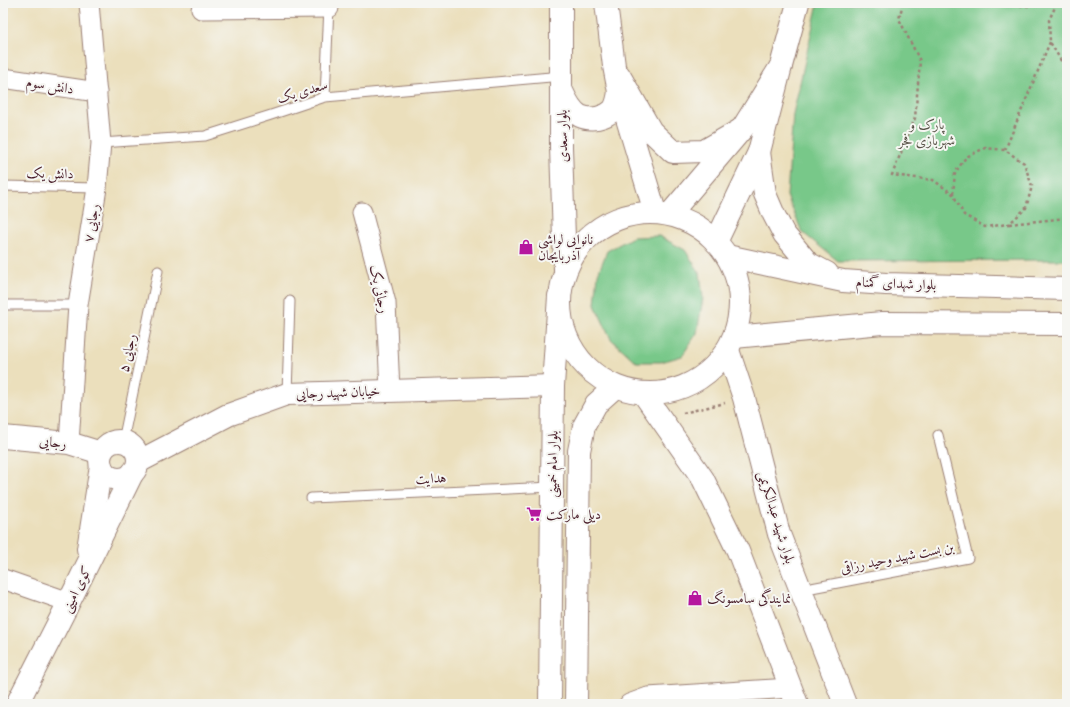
<svg xmlns="http://www.w3.org/2000/svg" width="1070" height="707" viewBox="0 0 1070 707" font-family="'IM FELL Great Primer',Amiri,serif">
  <rect width="100%" height="100%" fill="#f6f6f2"/>
  <filter id="ink" filterUnits="userSpaceOnUse"><feTurbulence type="fractalNoise" baseFrequency=".025" numOctaves="2"/><feDisplacementMap in="SourceGraphic" scale="8" xChannelSelector="R" yChannelSelector="G"/><feConvolveMatrix kernelMatrix="1 2 1 2 8 2 1 2 1" color-interpolation-filters="sRGB"/></filter>
  <filter id="wash" filterUnits="userSpaceOnUse"><feTurbulence type="fractalNoise" baseFrequency=".012" numOctaves="4" result="noise"/><feDisplacementMap in="SourceGraphic" scale="16" xChannelSelector="R" yChannelSelector="G"/><feGaussianBlur stdDeviation="0.9" result="paint"/><feColorMatrix in="noise" values="0 0 0 0 0 0 0 0 0 0 0 0 0 0 0 0 0 1.4 0 .05"/><feComposite in="paint" operator="in"/></filter>
  <g filter="url(#wash)">
    <rect width="100%" height="100%" fill="#ebdfbc"/>
    <g fill="#78c889" stroke="#61745a">
      <path d="M 818,3 L 1067,3 L 1067,260 L 838,261 L 802,232 L 787,196 L 793,114 Z"/>
      <path d="M 659,236 L 685,250 L 700,273 L 703,298 L 697,333 L 682,356 L 661,362 L 636,362 L 611,339 L 595,305 L 598,274 L 607,251 L 633,237 Z"/>
    </g>
  </g>
  <g filter="url(#ink)">
    <g fill="none" stroke-linecap="round" stroke-linejoin="round">
      <g stroke="#9a7f74" stroke-width="11">
        <g id="lane">
          <path d="M 325,97 L 329,6"/>
          <path d="M 101,143 L 205,136 L 271,115 L 325,97 L 562,76"/>
          <path d="M 3,186 L 97,188"/>
          <path d="M 3,305 L 78,305"/>
          <path d="M 287,394 L 290,301"/>
          <path d="M 123,441 L 158,271"/>
          <path d="M 311,498 L 552,487"/>
          <path d="M 801,590 L 968,558 L 938,435"/>
        </g>
      </g>
      <g stroke="#9a7f74" stroke-width="21">
        <g id="street">
          <path d="M 201,9 L 329,8"/>
          <path d="M 3,78 L 97,92"/>
          <path d="M 362,212 L 386,303 L 390,391"/>
          <path d="M 69,443 L 78,305 L 97,188 L 101,143 L 89,3"/>
          <path d="M 3,579 L 69,602"/>
          <path d="M 629,704 L 648,697 L 791,688"/>
        </g>
      </g>
      <g stroke="#9a7f74" stroke-width="24">
        <g id="secondary">
          <path d="M 781,66 L 798,3"/>
          <path d="M 759,152 L 765,194 L 774,215 L 784,234 L 808,263 L 827,273"/>
          <path d="M 670,214 L 742,129 L 781,66 L 759,152 L 716,242"/>
          <path d="M 727,256 L 843,281 L 886,284 L 1067,289"/>
          <path d="M 734,337 L 882,323 L 1067,324"/>
          <path d="M 3,437 L 69,443 L 101,453"/>
          <circle cx="119" cy="460" r="19"/>
          <path d="M 138,462 L 228,415 L 287,394 L 553,386"/>
          <path d="M 88,549 L 101,466"/>
          <path d="M 17,704 L 69,602 L 133,472"/>
          <path d="M 550,704 L 553,386 L 559,296"/>
          <path d="M 576,704 L 579,451 L 584,426 L 596,404 L 615,387"/>
        </g>
      </g>
      <g stroke="#9a7f74" stroke-width="24">
        <g id="primary">
          <path d="M 619,75 L 651,131 L 673,152 L 704,151 L 742,129"/>
          <path d="M 728,350 L 744,398 L 779,534 L 845,704"/>
          <path d="M 643,393 L 703,479 L 738,551 L 797,704"/>
        </g>
      </g>
      <g stroke="#9a7f74" stroke-width="24">
        <g id="highway">
          <path d="M 561,3 L 561,147 L 565,269"/>
          <path d="M 606,3 L 614,66 L 619,92 L 655,212"/>
          <path d="M 562,91 C 566,100 571,111 580,116 C 591,121 605,118 613,110 C 617,105 618,98 619,92"/>
          <circle cx="650" cy="303" r="90"/>
        </g>
      </g>
      <g stroke="#9a7f74" stroke-width="2.5" stroke-dasharray="3 3" stroke-linecap="butt">
        <path d="M 903,3 L 899,19 L 920,61 L 915,118 L 892,175 L 933,180 L 953,194 L 964,215 L 985,227 L 1009,224 L 1026,208 L 1032,186 L 1024,163 L 1005,150 L 985,148 L 966,157 L 955,173 L 953,194"/>
        <path d="M 1003,3 L 1004,5 L 1031,6 L 1043,3"/>
        <path d="M 1057,3 L 1049,20 L 1050,42 L 1063,64 L 1067,66"/>
        <path d="M 1005,150 L 1050,42"/>
        <path d="M 1009,224 L 1067,218"/>
        <path d="M 683,413 L 725,403"/>
      </g>
      <use href="#lane" stroke="#fff" stroke-width="9"/>
      <use href="#street" stroke="#fff" stroke-width="19"/>
      <use href="#secondary" stroke="#fff" stroke-width="22"/>
      <use href="#primary" stroke="#fff" stroke-width="22"/>
      <use href="#highway" stroke="#fff" stroke-width="22"/>
    </g>
  </g>
  <defs>
    <g id="shop-bare" transform="scale(1.2)"><path d="M-5-2.5h2.3a2.7 3.5 0 0 1 5.4 0H5L5.5 6h-11ZM-1.5-2.5h3a1.5 2.3 0 0 0-3 0Z" fill="#b5179e" stroke="#f6f6f2" stroke-width="2.5" paint-order="stroke"/></g>
    <g id="supermarket-bare" transform="scale(1.2)"><path d="M-6-5.5h2.5l.6 2H6L4.5 2H-2.5L-4.4-4H-6ZM-1.5 3.2a1.3 1.3 0 1 0 .1 0ZM3 3.2a1.3 1.3 0 1 0 .1 0Z" fill="#b5179e" stroke="#f6f6f2" stroke-width="2.5" paint-order="stroke"/></g>
  </defs>
  <g fill-rule="evenodd">
    <use href="#shop-bare" x="526" y="247"/>
    <use href="#supermarket-bare" x="534" y="514"/>
    <use href="#shop-bare" x="695" y="598"/>
  </g>
  <g text-anchor="middle" stroke-width="4" stroke-linejoin="round" paint-order="stroke">
    <g font-size="14" fill="#4a1f2b" stroke="#f6f6f2">
      <text transform="translate(50 85) rotate(9)" y="5">دانش سوم</text>
      <text transform="translate(302 91) rotate(-16)" y="5">سعدی یک</text>
      <text transform="translate(562 136) rotate(-91)" y="5">بلوار سعدی</text>
      <text transform="translate(50 173) rotate(1)" y="5">دانش یک</text>
      <text transform="translate(91 223) rotate(-80)" y="5">رجایی ۷</text>
      <text transform="translate(896 283) rotate(2)" y="5">بلوار شهدای گمنام</text>
      <text transform="translate(380 289) rotate(78)" y="5">رجائی یک</text>
      <text transform="translate(127 353) rotate(-78)" y="5">رجایی ۵</text>
      <text transform="translate(338 392) rotate(-2)" y="5">خیابان شهید رجایی</text>
      <text transform="translate(53 442) rotate(6)" y="5">رجایی</text>
      <text transform="translate(552 464) rotate(-89)" y="5">بلوار امام خمینی</text>
      <text transform="translate(431 478) rotate(-3)" y="5">هدایت</text>
      <text transform="translate(777 517) rotate(73)" y="5">بلوار شهید عبدالکریمی</text>
      <text transform="translate(897 557) rotate(-11)" y="5">بن بست شهید وحید رزاقی</text>
      <text transform="translate(76 589) rotate(-63)" y="5">کوی امینی</text>
    </g>
    <g font-size="14" fill="#585247" stroke="#f6f6f2">
      <text x="927" y="129">پارک و<tspan x="927" dy="16">شهربازی فجر</tspan></text>
    </g>
    <g font-size="14" fill="#4a1f2b" stroke="#f6f6f2" text-anchor="start">
      <text x="538" y="244">نانوایی لواشی<tspan x="538" dy="16">آذربایجان</tspan></text>
      <text x="546" y="519">دیلی مارکت</text>
      <text x="707" y="603">نمایندگی سامسونگ</text>
    </g>
  </g>
  <rect width="1070" height="707" fill="none" stroke="#f6f6f2" stroke-width="16"/>
</svg>
